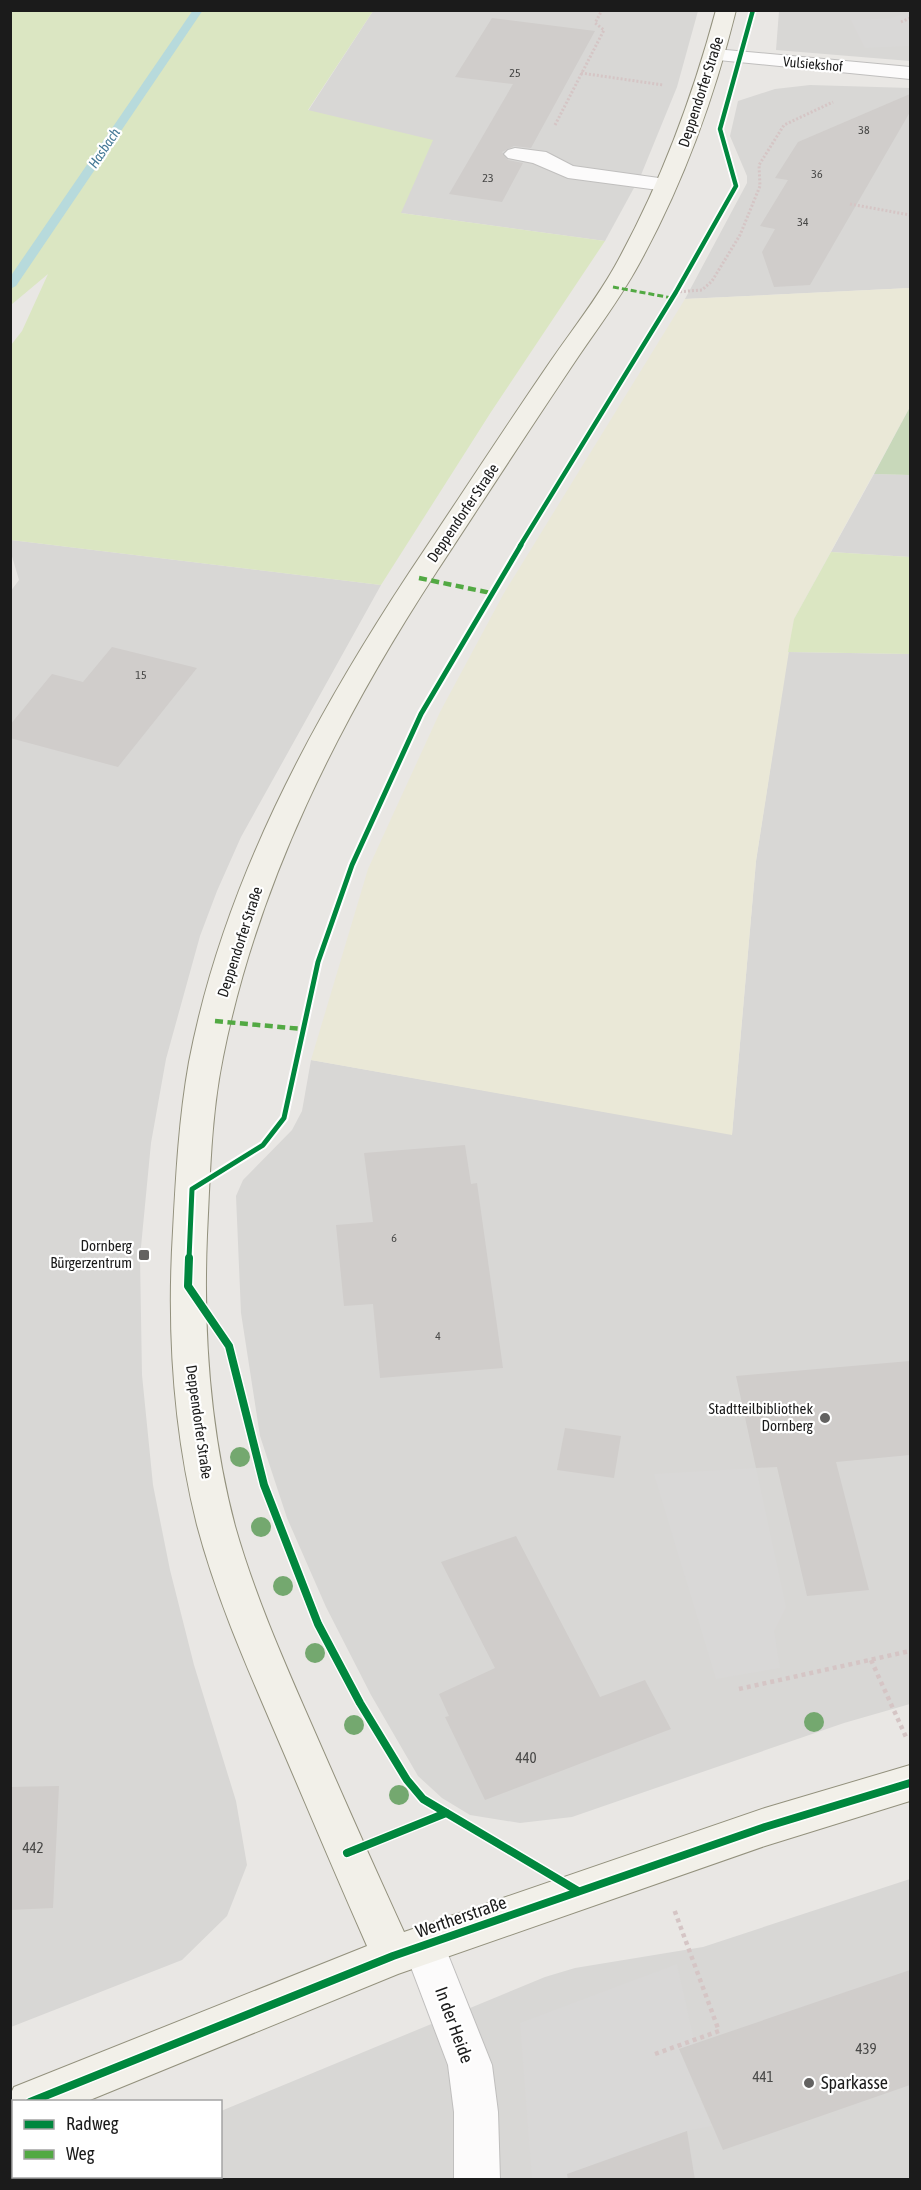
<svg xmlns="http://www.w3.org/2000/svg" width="921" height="2190" viewBox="0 0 921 2190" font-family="'Asap Condensed',sans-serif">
  <rect width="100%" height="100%" fill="#e9e7e4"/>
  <g fill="#d8d7d5">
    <path d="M 373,11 L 698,11 L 677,87 L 641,175 L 605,241 L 401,213 L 308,111 Z"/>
    <path d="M 779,11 L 910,11 L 910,61 L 776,50 Z"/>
    <path d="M 810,85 L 910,88 L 910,288 L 685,299 L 747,183 L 747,176 L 730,136 L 738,101 L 775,89 Z"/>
    <path d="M 874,474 L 910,475 L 910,557 L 831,552 Z"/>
    <path d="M 11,540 L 381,585 L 241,837 L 217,891 L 200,936 L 166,1059 L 151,1143 L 140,1257 L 142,1375 L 153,1485 L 170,1570 L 194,1665 L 236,1801 L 247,1865 L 227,1916 L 182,1960 L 11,2027 L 10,592 L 19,580 L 11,553 Z"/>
    <path d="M 788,652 L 910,654 L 910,1704 L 844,1723 L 572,1817 L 520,1823 L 470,1815 L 442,1798 L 418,1776 L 371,1695 L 326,1607 L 287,1518 L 260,1436 L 241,1313 L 236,1196 L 243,1180 L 292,1130 L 302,1111 L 311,1060 L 732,1134 L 756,861 Z"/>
    <path d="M 910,1879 L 910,2179 L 53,2180 L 60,2176 L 220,2176 L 221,2111 L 545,1977 L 575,1968 L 703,1947 Z"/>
  </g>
  <path fill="#eae8d7" d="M 910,288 L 910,407 L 794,619 L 756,861 L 732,1135 L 311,1060 L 368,869 L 440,712 L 504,593 L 685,299 Z"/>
  <g fill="#dbe6c2">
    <path d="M 11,10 L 373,11 L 308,110 L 433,140 L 401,213 L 605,241 L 491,412 L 381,585 L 11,540 L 11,345 L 22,331 L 48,274 L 11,305 Z"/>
    <path d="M 831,552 L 910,557 L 910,654 L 788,652 L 794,619 Z"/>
  </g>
  <path fill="#c8d8ba" d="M 910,407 L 910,475 L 874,474 Z"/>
  <g fill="#d9d8d7">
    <path d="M 903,14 L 910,14 L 910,46 L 865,48 L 851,20 L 891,18 Z"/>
    <path d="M 756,1468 L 786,1607 L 774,1631 L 780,1668 L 716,1679 L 654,1474 Z"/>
    <path d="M 677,1964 L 695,2044 L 680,2050 L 712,2126 L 687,2131 L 623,2154 L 626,2179 L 532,2179 L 520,2023 Z"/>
  </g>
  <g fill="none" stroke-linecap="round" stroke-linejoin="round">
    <path fill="#b7dadc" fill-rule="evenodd" d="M 193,10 L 203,10 L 16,286 L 10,289 L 10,277 Z"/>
  </g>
  <g fill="#d0cdcb">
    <path d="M 492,18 L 595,31 L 531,148 L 514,146 L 502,152 L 508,160 L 523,163 L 502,202 L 449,194 L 513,84 L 455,77 Z"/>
    <path d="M 910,94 L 910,112 L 810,285 L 774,287 L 762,252 L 775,229 L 760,226 L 788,180 L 775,178 L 798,142 Z"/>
    <path d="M 112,647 L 197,668 L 118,767 L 10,738 L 10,725 L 52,674 L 83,682 Z"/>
    <path d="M 465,1145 L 471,1184 L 477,1183 L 503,1368 L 380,1378 L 373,1304 L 344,1306 L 336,1225 L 373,1222 L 364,1153 Z"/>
    <path d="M 910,1361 L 910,1455 L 836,1462 L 869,1590 L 807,1596 L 777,1467 L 756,1468 L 736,1376 Z"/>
    <path d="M 565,1428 L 621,1436 L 614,1478 L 557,1470 Z"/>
    <path d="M 516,1536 L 600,1697 L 645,1680 L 671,1729 L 485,1800 L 445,1717 L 449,1716 L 439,1694 L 495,1668 L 441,1562 Z"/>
    <path d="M 59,1786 L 53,1908 L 10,1910 L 10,1787 Z"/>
    <path d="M 910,1970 L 910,2085 L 723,2150 L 679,2049 Z"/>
    <path d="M 687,2131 L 695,2180 L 568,2180 L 567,2174 Z"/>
  </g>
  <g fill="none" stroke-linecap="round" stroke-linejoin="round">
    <g stroke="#c0bfbe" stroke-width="2">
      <path id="lane" d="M 515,148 L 546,152 L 573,166 L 666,179 L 674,180 L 677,185 L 674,190 L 666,191 L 568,178 L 533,163 L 508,158 L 504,154 L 508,150 Z"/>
    </g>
    <g stroke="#c0bfbe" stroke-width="2">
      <g id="street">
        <path d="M 715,49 L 910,67 L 910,79 L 708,59 L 704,55 L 708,51 Z"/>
        <path d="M 424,1926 L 439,1932 L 492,2065 L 498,2112 L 500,2180 L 454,2180 L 454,2112 L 448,2065 L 403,1946 L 409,1932 Z"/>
      </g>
    </g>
    <g stroke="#93917d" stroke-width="2">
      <path id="secondary" d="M 716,10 L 736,10 C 714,99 683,184 639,264 C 619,301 593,334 570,369 C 525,436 481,504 437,571 C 340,720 258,881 223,1057 C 211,1115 210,1176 207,1235 C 203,1332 210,1431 235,1526 C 254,1593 282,1657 310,1721 C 341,1792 372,1862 404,1932 L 765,1808 L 910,1765 L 910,1801 L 765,1846 L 398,1974 L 85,2102 L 14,2102 L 14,2116 L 10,2095 L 14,2087 L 367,1946 C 334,1872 303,1797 271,1723 C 243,1658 215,1593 197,1525 C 173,1429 167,1329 173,1231 C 176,1174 179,1118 189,1062 C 223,885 311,722 409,573 C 456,503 502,432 550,362 C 572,330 596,300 615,266 C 660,185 692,99 716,10 Z"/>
    </g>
    <g stroke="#d5c5c5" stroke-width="3" stroke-dasharray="2 2" stroke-linecap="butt">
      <path d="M 901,22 L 910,18"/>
      <path d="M 581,73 L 663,85"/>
      <path d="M 555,125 L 604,30 L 595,23 L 602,10"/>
      <path d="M 850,204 L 910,215"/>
      <path d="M 676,292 L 702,290 L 712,281 L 740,235 L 760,186 L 759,165 L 784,125 L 833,102"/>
    </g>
    <g stroke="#d5c5c5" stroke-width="4.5" stroke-dasharray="4 4" stroke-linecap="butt">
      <path d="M 871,1660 L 906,1737"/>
      <path d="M 739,1689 L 910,1651"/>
      <path d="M 655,2054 L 719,2031 L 674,1909"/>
    </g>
    <use href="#lane" fill="#fcfbfb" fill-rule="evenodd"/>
    <use href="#street" fill="#fcfbfb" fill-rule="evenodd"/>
    <use href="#secondary" fill="#f2f0e9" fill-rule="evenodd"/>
    <path stroke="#52a943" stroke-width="3" stroke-dasharray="6 3" stroke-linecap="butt" d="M 613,287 L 672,298"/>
    <g stroke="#52a943" stroke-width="4.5" stroke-dasharray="8 4.5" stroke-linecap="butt">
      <path d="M 419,578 L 491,593"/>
      <path d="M 215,1021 L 302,1029"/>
    </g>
    <g stroke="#fff" stroke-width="8">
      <path id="cycleway-far2" d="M 520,546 L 676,292 L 736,186 L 720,129 L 753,10"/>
    </g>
    <g stroke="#fff" stroke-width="9">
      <path id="cycleway-far1" d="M 189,1259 L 192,1189 L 263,1145 L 284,1118 L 318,962 L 352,865 L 421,714 L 521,545"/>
    </g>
    <g stroke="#fff" stroke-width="11">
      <g id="cycleway">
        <path d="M 189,1258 L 188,1286 L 229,1346 L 264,1485 L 318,1624 L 360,1703 L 407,1780 L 423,1799 L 578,1891"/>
        <path d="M 347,1853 L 446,1813"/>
        <path d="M 30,2102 L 393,1956 L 765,1827 L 910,1783"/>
      </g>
    </g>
    <use href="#cycleway-far2" stroke="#00873e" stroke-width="4.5"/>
    <use href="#cycleway-far1" stroke="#00873e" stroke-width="5"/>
    <use href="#cycleway" stroke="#00873e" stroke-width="8"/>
  </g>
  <g fill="#74a86f">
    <circle cx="240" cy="1457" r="10"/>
    <circle cx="261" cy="1527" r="10"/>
    <circle cx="283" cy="1586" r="10"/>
    <circle cx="315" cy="1653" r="10"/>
    <circle cx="814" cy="1722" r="10"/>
    <circle cx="354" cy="1725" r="10"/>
    <circle cx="399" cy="1795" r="10"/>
  </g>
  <g fill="#636261" stroke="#fff" stroke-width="2">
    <rect x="138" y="1249" width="12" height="12" rx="3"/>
    <circle cx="825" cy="1418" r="6"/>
    <circle cx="809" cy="2083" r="6"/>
  </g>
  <g text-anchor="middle" stroke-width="4.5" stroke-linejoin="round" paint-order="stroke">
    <g font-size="12" fill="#484847">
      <text x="515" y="77">25</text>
      <text x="864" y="134">38</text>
      <text x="817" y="178">36</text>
      <text x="488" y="182">23</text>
      <text x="803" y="226">34</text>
      <text x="141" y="679">15</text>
      <text x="394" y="1242">6</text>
      <text x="438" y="1340">4</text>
    </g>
    <g font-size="14" fill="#1b1b1b" stroke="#fff">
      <text transform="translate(813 64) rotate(5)" y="5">Vulsiekshof</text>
    </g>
    <g font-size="14" font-style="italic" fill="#467a97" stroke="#fff">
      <text transform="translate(104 148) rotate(-56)" y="5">Hasbach</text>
    </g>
    <g font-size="15" fill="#1b1b1b" stroke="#fff">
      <text transform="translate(701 92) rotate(-72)" y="5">Deppendorfer Straße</text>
      <text transform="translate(463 513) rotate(-56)" y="5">Deppendorfer Straße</text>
      <text transform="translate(240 942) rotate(-72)" y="5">Deppendorfer Straße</text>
      <text transform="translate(199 1422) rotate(82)" y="5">Deppendorfer Straße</text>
    </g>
    <g font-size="15" fill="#1b1b1b" stroke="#fff" text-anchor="end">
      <text x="132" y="1251">Dornberg<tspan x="132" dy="17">Bürgerzentrum</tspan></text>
      <text x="813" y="1414">Stadtteilbibliothek<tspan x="813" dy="17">Dornberg</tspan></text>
    </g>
    <g font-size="15" fill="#484847">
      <text x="526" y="1763">440</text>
      <text x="33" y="1853">442</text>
      <text x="866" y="2054">439</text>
      <text x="763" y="2082">441</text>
    </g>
    <g font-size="18" fill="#1b1b1b" stroke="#fff">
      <text transform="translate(461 1917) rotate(-19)" y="6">Wertherstraße</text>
      <text transform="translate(454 2025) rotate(70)" y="6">In der Heide</text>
    </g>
    <g font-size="18" fill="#1b1b1b" stroke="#fff" text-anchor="start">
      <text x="821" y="2089">Sparkasse</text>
    </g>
  </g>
  <rect width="921" height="2190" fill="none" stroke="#1b1b1b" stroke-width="24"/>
  <rect x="12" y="2100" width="210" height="78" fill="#ffffff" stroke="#a4a4a4" stroke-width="1.5"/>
  <rect x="24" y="2120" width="30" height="9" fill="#00873e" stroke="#a4a4a4" stroke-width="1.5"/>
  <text x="66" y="2130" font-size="18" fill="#1b1b1b">Radweg</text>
  <rect x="24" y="2150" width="30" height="9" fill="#52a943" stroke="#a4a4a4" stroke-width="1.5"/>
  <text x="66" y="2160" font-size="18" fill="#1b1b1b">Weg</text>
</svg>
